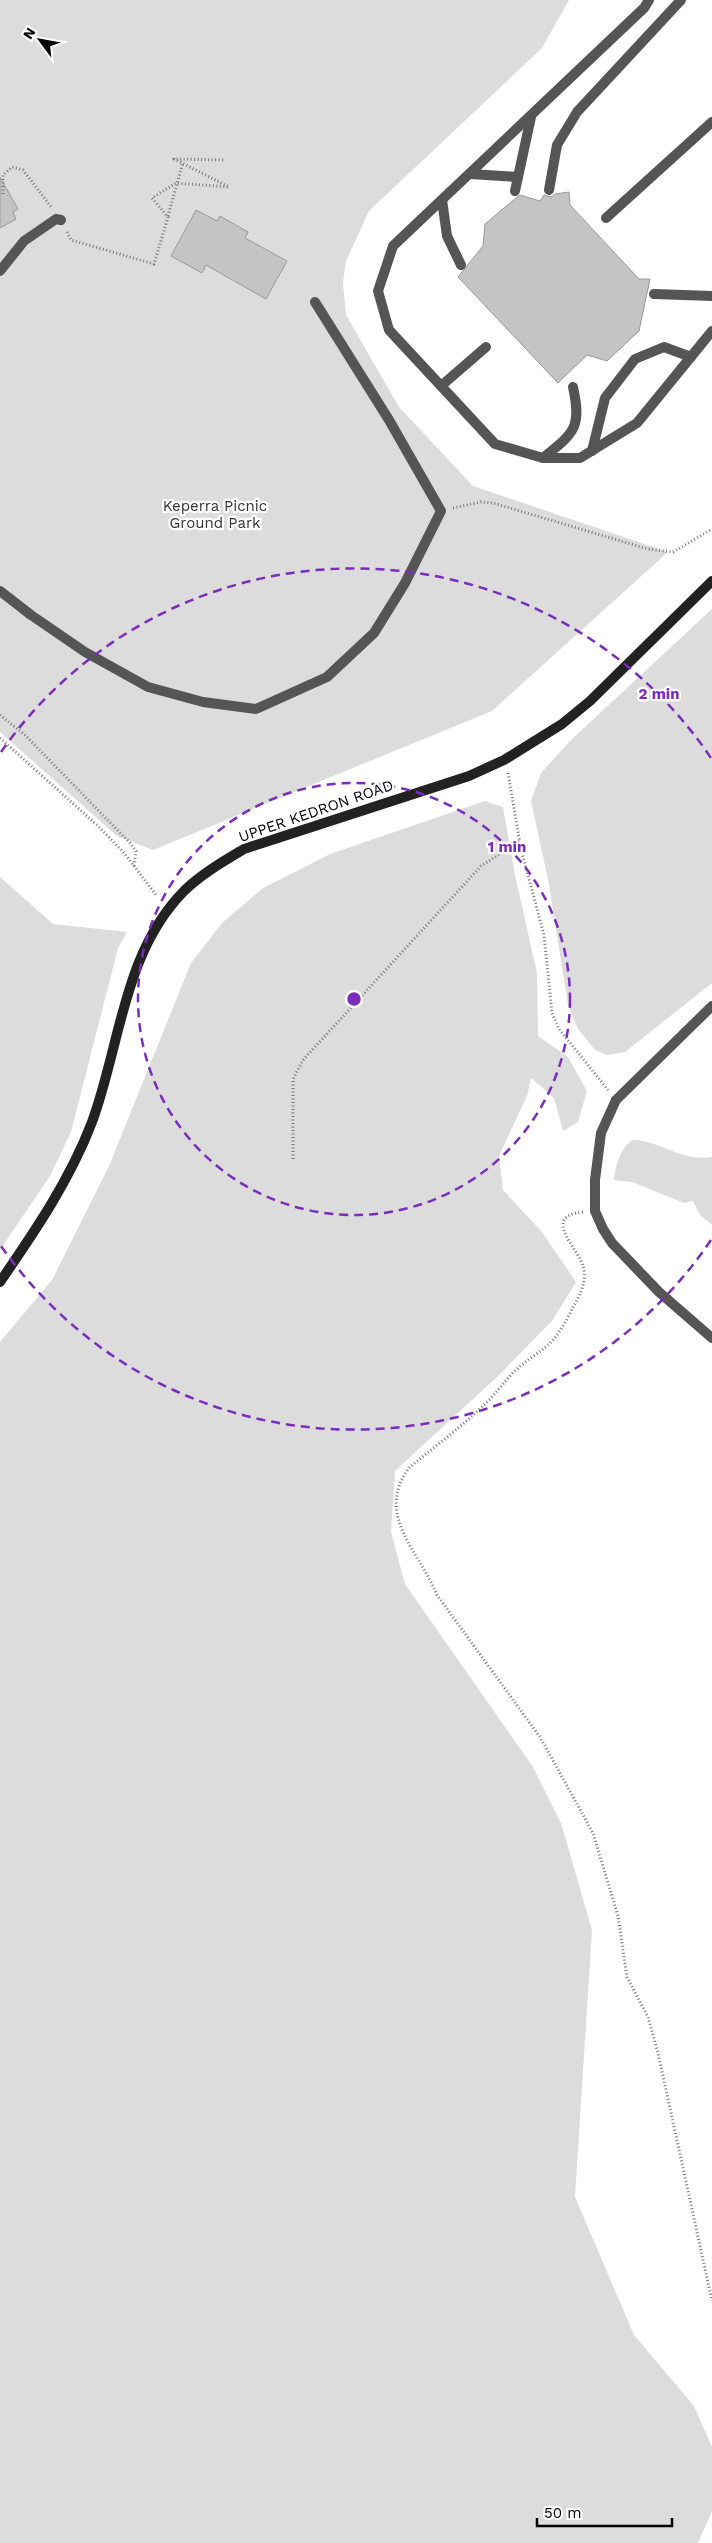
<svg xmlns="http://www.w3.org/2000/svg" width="712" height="2543" viewBox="0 0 712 2543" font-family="'Work Sans',sans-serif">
  <rect width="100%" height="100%" fill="#fff"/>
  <g fill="#dcdcdc">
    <path d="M 0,0 L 569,0 L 542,48 L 369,211 L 346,261 L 343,283 L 346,315 L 399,407 L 473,486 L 668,552 L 492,711 L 153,850 L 117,836 L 0,732 Z"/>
    <path d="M 712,609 L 712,983 L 625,1052 L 607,1055 L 595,1050 L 578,1029 L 568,1005 L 549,884 L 531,801 L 541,773 L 571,740 Z"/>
    <path d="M 485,801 L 503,807 L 515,875 L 537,973 L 538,1036 L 568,1057 L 587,1091 L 578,1122 L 563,1131 L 554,1098 L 531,1078 L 527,1096 L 499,1156 L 503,1190 L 542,1232 L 576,1282 L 552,1321 L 498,1376 L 395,1471 L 391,1532 L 405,1584 L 533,1767 L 561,1823 L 592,1930 L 575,2197 L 634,2335 L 694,2406 L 712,2447 L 712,2511 L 698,2543 L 0,2543 L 0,1342 L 52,1280 L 109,1166 L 191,963 L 222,923 L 263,888 L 330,854 Z"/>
    <path d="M 0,877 L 53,924 L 127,932 L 118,948 L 71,1132 L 50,1176 L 0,1250 Z"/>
    <path d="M 633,1140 C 662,1141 681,1162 712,1157 L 712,1225 L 700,1215 L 693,1201 L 684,1203 L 632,1182 L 614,1180 C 615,1167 621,1146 633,1140 Z"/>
  </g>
  <g fill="#c4c4c4" stroke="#999">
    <path d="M 0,177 L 18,209 L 13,212 L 16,219 L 0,228 Z"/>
    <path d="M 569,192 L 570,205 L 639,279 L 650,279 L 639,331 L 607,361 L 587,355 L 558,383 L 458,277 L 483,246 L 485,224 L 516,198 L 520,195 L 540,201 L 544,195 L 551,197 L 555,194 Z"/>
    <path d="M 196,210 L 217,221 L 220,216 L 248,232 L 245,238 L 287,261 L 266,299 L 206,265 L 202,273 L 171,256 Z"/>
  </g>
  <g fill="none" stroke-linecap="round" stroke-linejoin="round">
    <g stroke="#777" stroke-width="3" stroke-dasharray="1 2.5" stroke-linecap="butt">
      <path d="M 3,194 L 3,175 L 12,167 L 23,170 L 52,208"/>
      <path d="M 168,216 L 183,162"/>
      <path d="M 67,232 L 71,240 L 154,264 L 168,217 L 152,198 L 176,183 L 229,187 L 174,159 L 225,160"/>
      <path d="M 453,508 L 481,502 L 493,503 L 648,549 L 673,552 L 712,529"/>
      <path d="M 0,715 L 25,735 L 130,843 L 136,851 L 134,866"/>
      <path d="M 0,738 L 98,826 L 125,854 L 156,895"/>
      <path d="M 508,773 L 521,849 L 544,935 L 552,1013 L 559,1029 L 608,1090"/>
      <path d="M 293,1159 L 293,1079 L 303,1060 L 481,866 L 520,841"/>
      <path d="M 583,1212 C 540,1216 579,1249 583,1266 C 587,1280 582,1290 576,1302 C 569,1315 562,1330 552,1341 C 542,1352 527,1359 516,1370 C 506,1379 498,1391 488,1401 C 464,1425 435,1446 409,1468 C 374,1515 420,1552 437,1595 L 540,1737 L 593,1833 L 618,1916 L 627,1977 L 648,2017 L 658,2053 L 712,2301"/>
    </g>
    <g stroke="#555" stroke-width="10">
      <path d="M 649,0 L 644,8 L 393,246 L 378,291 L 389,330 L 495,444 L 543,458 L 580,458 L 637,423 L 712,331"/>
      <path d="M 470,174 L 518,177"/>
      <path d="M 549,190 L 557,145 L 577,112 L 681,0"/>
      <path d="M 515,191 L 531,117"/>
      <path d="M 442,200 L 447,236 L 461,265"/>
      <path d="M 606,218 L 712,122"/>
      <path d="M 0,271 L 24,241 L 56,219 L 61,220"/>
      <path d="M 654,294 L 712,296"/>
      <path d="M 441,386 L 486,347"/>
      <path d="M 592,451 L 605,398 L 635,359 L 664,347 L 691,357"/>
      <path d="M 543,458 C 574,433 582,428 573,387"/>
      <path d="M 0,591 L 31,615 L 85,652 L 148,687 L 203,702 L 256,709 L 327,677 L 374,633 L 405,583 L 441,511 L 389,420 L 315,302"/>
      <path d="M 712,1006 L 616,1100 L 601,1133 L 595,1180 L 595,1211 L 603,1229 L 612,1243 L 659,1292 L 712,1338"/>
    </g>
    <path stroke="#222" stroke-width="10" d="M 0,1282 C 35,1231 70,1180 92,1122 C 121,1043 123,952 185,890 C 203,873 224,861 244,849 L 469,776 L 504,760 L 562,724 L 590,701 L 712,581"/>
  </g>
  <g fill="none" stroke="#7b2cbf" stroke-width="2.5" stroke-dasharray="9 6">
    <circle cx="354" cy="999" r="216"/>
    <path d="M711 1240A431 431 0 0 1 1 1246M1 752A431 431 0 0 1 711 758"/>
  </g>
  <g text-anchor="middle" stroke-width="4.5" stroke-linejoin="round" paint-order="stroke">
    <g font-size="15" fill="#333" stroke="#fff">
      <text x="215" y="511">Keperra Picnic<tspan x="215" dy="17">Ground Park</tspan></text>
    </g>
    <g font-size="15" fill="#000" stroke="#fff">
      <text transform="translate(316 811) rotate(-19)" y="5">UPPER KEDRON ROAD</text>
    </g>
  </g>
  <circle cx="354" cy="999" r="8" fill="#7b2cbf" stroke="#fff" stroke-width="2.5"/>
  <g font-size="15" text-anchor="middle" font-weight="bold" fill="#7b2cbf" stroke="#fff" stroke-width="4.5" stroke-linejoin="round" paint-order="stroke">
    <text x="659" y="699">2 min</text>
    <text x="507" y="852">1 min</text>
  </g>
  <g transform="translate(40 40) rotate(302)" stroke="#ffffff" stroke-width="4" paint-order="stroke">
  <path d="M0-4L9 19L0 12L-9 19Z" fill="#000000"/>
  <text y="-8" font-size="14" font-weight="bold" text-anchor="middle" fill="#000000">N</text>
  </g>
  <path d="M537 2518v8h135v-8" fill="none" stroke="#000000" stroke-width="2.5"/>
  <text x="544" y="2518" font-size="15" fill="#000000" stroke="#ffffff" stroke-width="4" paint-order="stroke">50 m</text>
</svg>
